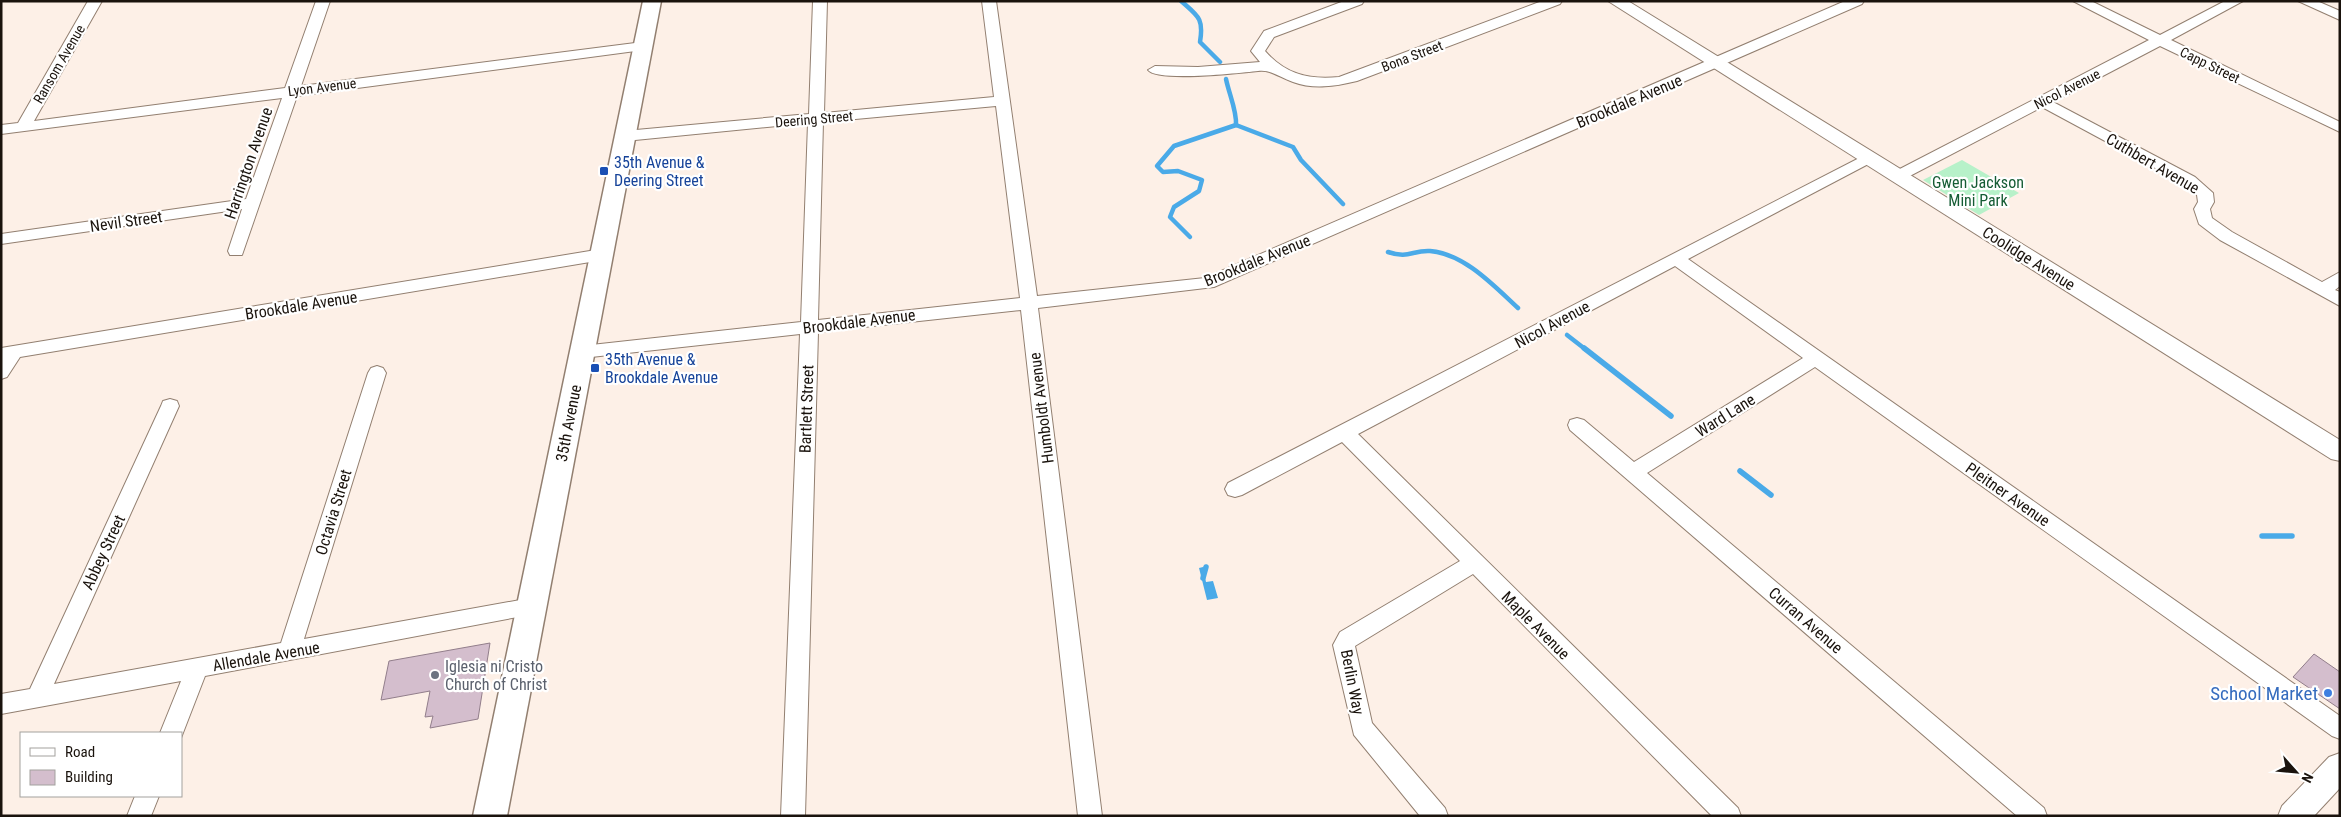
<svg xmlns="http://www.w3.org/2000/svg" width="2341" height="817" viewBox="0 0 2341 817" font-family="'Roboto Condensed',sans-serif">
  <rect width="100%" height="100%" fill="#fdf0e7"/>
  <path fill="#b7f1c9" d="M 1962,160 L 2019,193 L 1979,215 L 1923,180 Z"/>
  <path fill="#4aaae8" d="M 1203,567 L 1206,582 L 1213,581 L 1218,598 L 1207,600 L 1199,568 Z"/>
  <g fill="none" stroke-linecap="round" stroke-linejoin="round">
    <g stroke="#4aaae8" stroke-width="4.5">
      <path d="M 1181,1 C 1198,16 1204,18 1200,42 L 1220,62"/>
      <path d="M 1226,79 C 1229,94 1237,111 1236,125"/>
      <path d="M 1236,125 L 1293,147 L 1301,160 L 1343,204"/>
      <path d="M 1190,237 L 1170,217 L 1174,207 L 1199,191 L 1202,180 L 1178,171 L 1163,172 L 1157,166 L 1174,146 L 1236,125"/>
      <path d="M 1388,252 C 1409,259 1412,250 1430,251 C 1465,254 1494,286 1518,308"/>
      <path d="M 1567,335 L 1585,349"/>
    </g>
    <g stroke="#4aaae8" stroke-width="5.5">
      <path d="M 1584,348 L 1671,416"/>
      <path d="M 1740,471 L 1771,495"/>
      <path d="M 2262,536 L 2292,536"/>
      <path d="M 1203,578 L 1206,567"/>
    </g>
  </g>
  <g fill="#d4becd" stroke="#927e8b">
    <path d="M 490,643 L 478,719 L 430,728 L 433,716 L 425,717 L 430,691 L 381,700 L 389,661 Z"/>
    <path d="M 2314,654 L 2340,672 L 2340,709 L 2293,677 Z"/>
  </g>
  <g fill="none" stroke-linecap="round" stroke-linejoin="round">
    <g stroke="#927f70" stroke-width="2">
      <g id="minor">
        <path d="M 88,1 L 102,1 L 34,121 L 285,88 L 316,1 L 330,1 L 301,86 L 643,42 L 650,46 L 643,50 L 297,96 L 242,255 L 230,255 L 228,251 L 242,209 L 1,244 L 1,234 L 246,199 L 282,98 L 1,134 L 1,125 L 18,123 Z"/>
        <path d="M 813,1 L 827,1 L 824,113 L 994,97 L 982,1 L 996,1 L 1037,296 L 1205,278 L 1845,1 L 1864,1 L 1862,4 L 1214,287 L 1038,308 L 1102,816 L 1078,816 L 1021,310 L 818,332 L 805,816 L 781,816 L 800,334 L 582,358 L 576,357 L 573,352 L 576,347 L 582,346 L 801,322 L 808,123 L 625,141 L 617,136 L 625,131 L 809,114 ZM 996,106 L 1020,298 L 818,320 L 823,122 Z"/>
        <path d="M 1344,1 L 1364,1 L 1362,4 L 1274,37 L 1265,51 C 1285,74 1308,80 1339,77 L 1542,1 L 1562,1 L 1560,4 L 1357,81 C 1336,86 1314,90 1293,82 C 1280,78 1271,69 1258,71 C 1240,73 1157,82 1148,70 L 1155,66 L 1198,67 L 1260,62 L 1251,51 L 1264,31 Z"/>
        <path d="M 2073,1 L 2091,1 L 2160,35 L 2225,1 L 2243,1 L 2171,40 L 2340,122 L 2340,132 L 2160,46 L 2053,102 L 2195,177 L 2213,193 L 2214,202 L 2210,209 L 2212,218 L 2232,232 L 2322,282 L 2340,272 L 2340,286 L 2335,290 L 2340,292 L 2340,306 L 2220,240 L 2199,224 L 2194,209 L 2198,202 L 2197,195 L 2183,183 L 2042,107 L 1904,179 L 1892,179 L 1890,176 L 1892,173 L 2149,40 Z"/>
        <path d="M 2298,1 L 2317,1 L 2340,11 L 2340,20 Z"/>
        <path d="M 1869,153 L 1874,155 L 1877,158 L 1874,161 L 1688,259 L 2340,716 L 2340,739 L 2332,736 L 1815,367 L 1647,473 L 2044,808 L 2047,816 L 2017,816 L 1570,430 L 1568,425 L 1570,420 L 1577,418 L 1584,420 L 1634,462 L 1803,358 L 1675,266 L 1358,434 L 1738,808 L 1741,816 L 1712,816 L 1473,574 L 1355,646 L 1372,723 L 1445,808 L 1448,816 L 1420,816 L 1354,735 L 1333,645 L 1340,632 L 1460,561 L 1342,442 L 1242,495 L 1235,497 L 1228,495 L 1225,489 L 1228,483 Z"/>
        <path d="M 602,249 L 608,251 L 610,255 L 608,259 L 20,357 L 7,377 L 1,379 L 1,348 Z"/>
        <path d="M 377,366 L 383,368 L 386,373 L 304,639 L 531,598 L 539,601 L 542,607 L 539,613 L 205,676 L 181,738 L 181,733 L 160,733 L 181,681 L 1,714 L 1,694 L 30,689 L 161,406 L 163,401 L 170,399 L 177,401 L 179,406 L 54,684 L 281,643 L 368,373 L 371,368 Z"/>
        <path d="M 135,796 L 159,796 L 151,816 L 127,816 Z"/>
      </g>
    </g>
    <g stroke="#927f70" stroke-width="2">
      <g id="tertiary">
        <path d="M 1608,1 L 1628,1 L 2340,440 L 2340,461 L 2331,459 Z"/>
        <path d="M 2340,753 L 2340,788 L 2314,816 L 2278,816 L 2282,806 L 2329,757 Z"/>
      </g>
    </g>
    <g stroke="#927f70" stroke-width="3">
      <path id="secondary" d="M 643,1 L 661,1 L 507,816 L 473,816 Z"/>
    </g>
    <use href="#minor" fill="#fff" fill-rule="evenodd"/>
    <use href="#tertiary" fill="#fff" fill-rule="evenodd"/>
    <use href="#secondary" fill="#fff" fill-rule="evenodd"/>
  </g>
  <g fill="#1a4fb4" stroke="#fff" stroke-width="2">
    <rect x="599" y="166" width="10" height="10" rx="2.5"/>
    <rect x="590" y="363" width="10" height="10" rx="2.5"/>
  </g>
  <circle fill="#6b7280" stroke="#fff" stroke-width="2" cx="435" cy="675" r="5"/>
  <circle fill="#3f7fe0" stroke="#fff" stroke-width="2" cx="2328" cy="693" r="5"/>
  <g text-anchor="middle" stroke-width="4.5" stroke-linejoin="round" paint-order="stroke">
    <g font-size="14" fill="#1a130d" stroke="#fff">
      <text transform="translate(1412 56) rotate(-21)" y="5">Bona Street</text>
      <text transform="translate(59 64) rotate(-60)" y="5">Ransom Avenue</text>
      <text transform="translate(2210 65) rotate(26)" y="5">Capp Street</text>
      <text transform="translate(322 87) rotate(-7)" y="5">Lyon Avenue</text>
      <text transform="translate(2067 89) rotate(-27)" y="5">Nicol Avenue</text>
      <text transform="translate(814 119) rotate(-5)" y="5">Deering Street</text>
    </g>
    <g font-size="16" fill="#1a130d" stroke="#fff">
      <text transform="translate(1629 101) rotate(-23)" y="6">Brookdale Avenue</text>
      <text transform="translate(248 163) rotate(-71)" y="6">Harrington Avenue</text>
      <text transform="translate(2153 163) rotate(30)" y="6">Cuthbert Avenue</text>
      <text transform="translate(126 221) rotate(-8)" y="6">Nevil Street</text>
      <text transform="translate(2029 258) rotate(32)" y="6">Coolidge Avenue</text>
      <text transform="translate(1257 260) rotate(-22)" y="6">Brookdale Avenue</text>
      <text transform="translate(301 305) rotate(-9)" y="6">Brookdale Avenue</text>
      <text transform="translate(859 321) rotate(-7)" y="6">Brookdale Avenue</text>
      <text transform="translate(1552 324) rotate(-28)" y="6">Nicol Avenue</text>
      <text transform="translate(1041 408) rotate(-97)" y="6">Humboldt Avenue</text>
      <text transform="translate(806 409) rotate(-88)" y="6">Bartlett Street</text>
      <text transform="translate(1725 415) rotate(-32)" y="6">Ward Lane</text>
      <text transform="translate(568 423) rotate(-79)" y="6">35th Avenue</text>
      <text transform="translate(2008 494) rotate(35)" y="6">Pleitner Avenue</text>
      <text transform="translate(333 512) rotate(-73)" y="6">Octavia Street</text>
      <text transform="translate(103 552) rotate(-65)" y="6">Abbey Street</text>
      <text transform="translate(1806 620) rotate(41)" y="6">Curran Avenue</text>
      <text transform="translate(1536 625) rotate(45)" y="6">Maple Avenue</text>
      <text transform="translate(266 656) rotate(-10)" y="6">Allendale Avenue</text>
      <text transform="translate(1353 682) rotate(79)" y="6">Berlin Way</text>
    </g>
    <g font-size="16" fill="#164399" stroke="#fff" text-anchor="start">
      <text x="614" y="168">35th Avenue &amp;<tspan x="614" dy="18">Deering Street</tspan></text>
      <text x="605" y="365">35th Avenue &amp;<tspan x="605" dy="18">Brookdale Avenue</tspan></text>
    </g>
    <g font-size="16" fill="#155c34" stroke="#fff">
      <text x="1978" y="188">Gwen Jackson<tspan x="1978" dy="18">Mini Park</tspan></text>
    </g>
    <g font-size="16" fill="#5b616d" stroke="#fff" text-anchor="start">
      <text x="445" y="672">Iglesia ni Cristo<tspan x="445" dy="18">Church of Christ</tspan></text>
    </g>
    <g font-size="19" fill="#366cbe" stroke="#fff" text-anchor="end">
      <text x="2318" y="700">School Market</text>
    </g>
  </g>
  <rect width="2341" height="817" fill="none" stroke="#1a130d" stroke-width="5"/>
  <rect x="20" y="732" width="162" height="65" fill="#ffffff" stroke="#a3a19e"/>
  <rect x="30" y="748" width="25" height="8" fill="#ffffff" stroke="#a3a19e"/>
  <text x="65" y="757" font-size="15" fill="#1a130d">Road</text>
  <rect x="30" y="770" width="25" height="15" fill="#d4becd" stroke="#a3a19e"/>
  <text x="65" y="782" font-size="15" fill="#1a130d">Building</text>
  <g transform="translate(2296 772) rotate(117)" stroke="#ffffff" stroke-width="4" paint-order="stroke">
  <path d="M0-4L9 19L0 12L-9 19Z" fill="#1a130d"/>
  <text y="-8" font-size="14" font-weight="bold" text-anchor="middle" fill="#1a130d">N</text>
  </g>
</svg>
